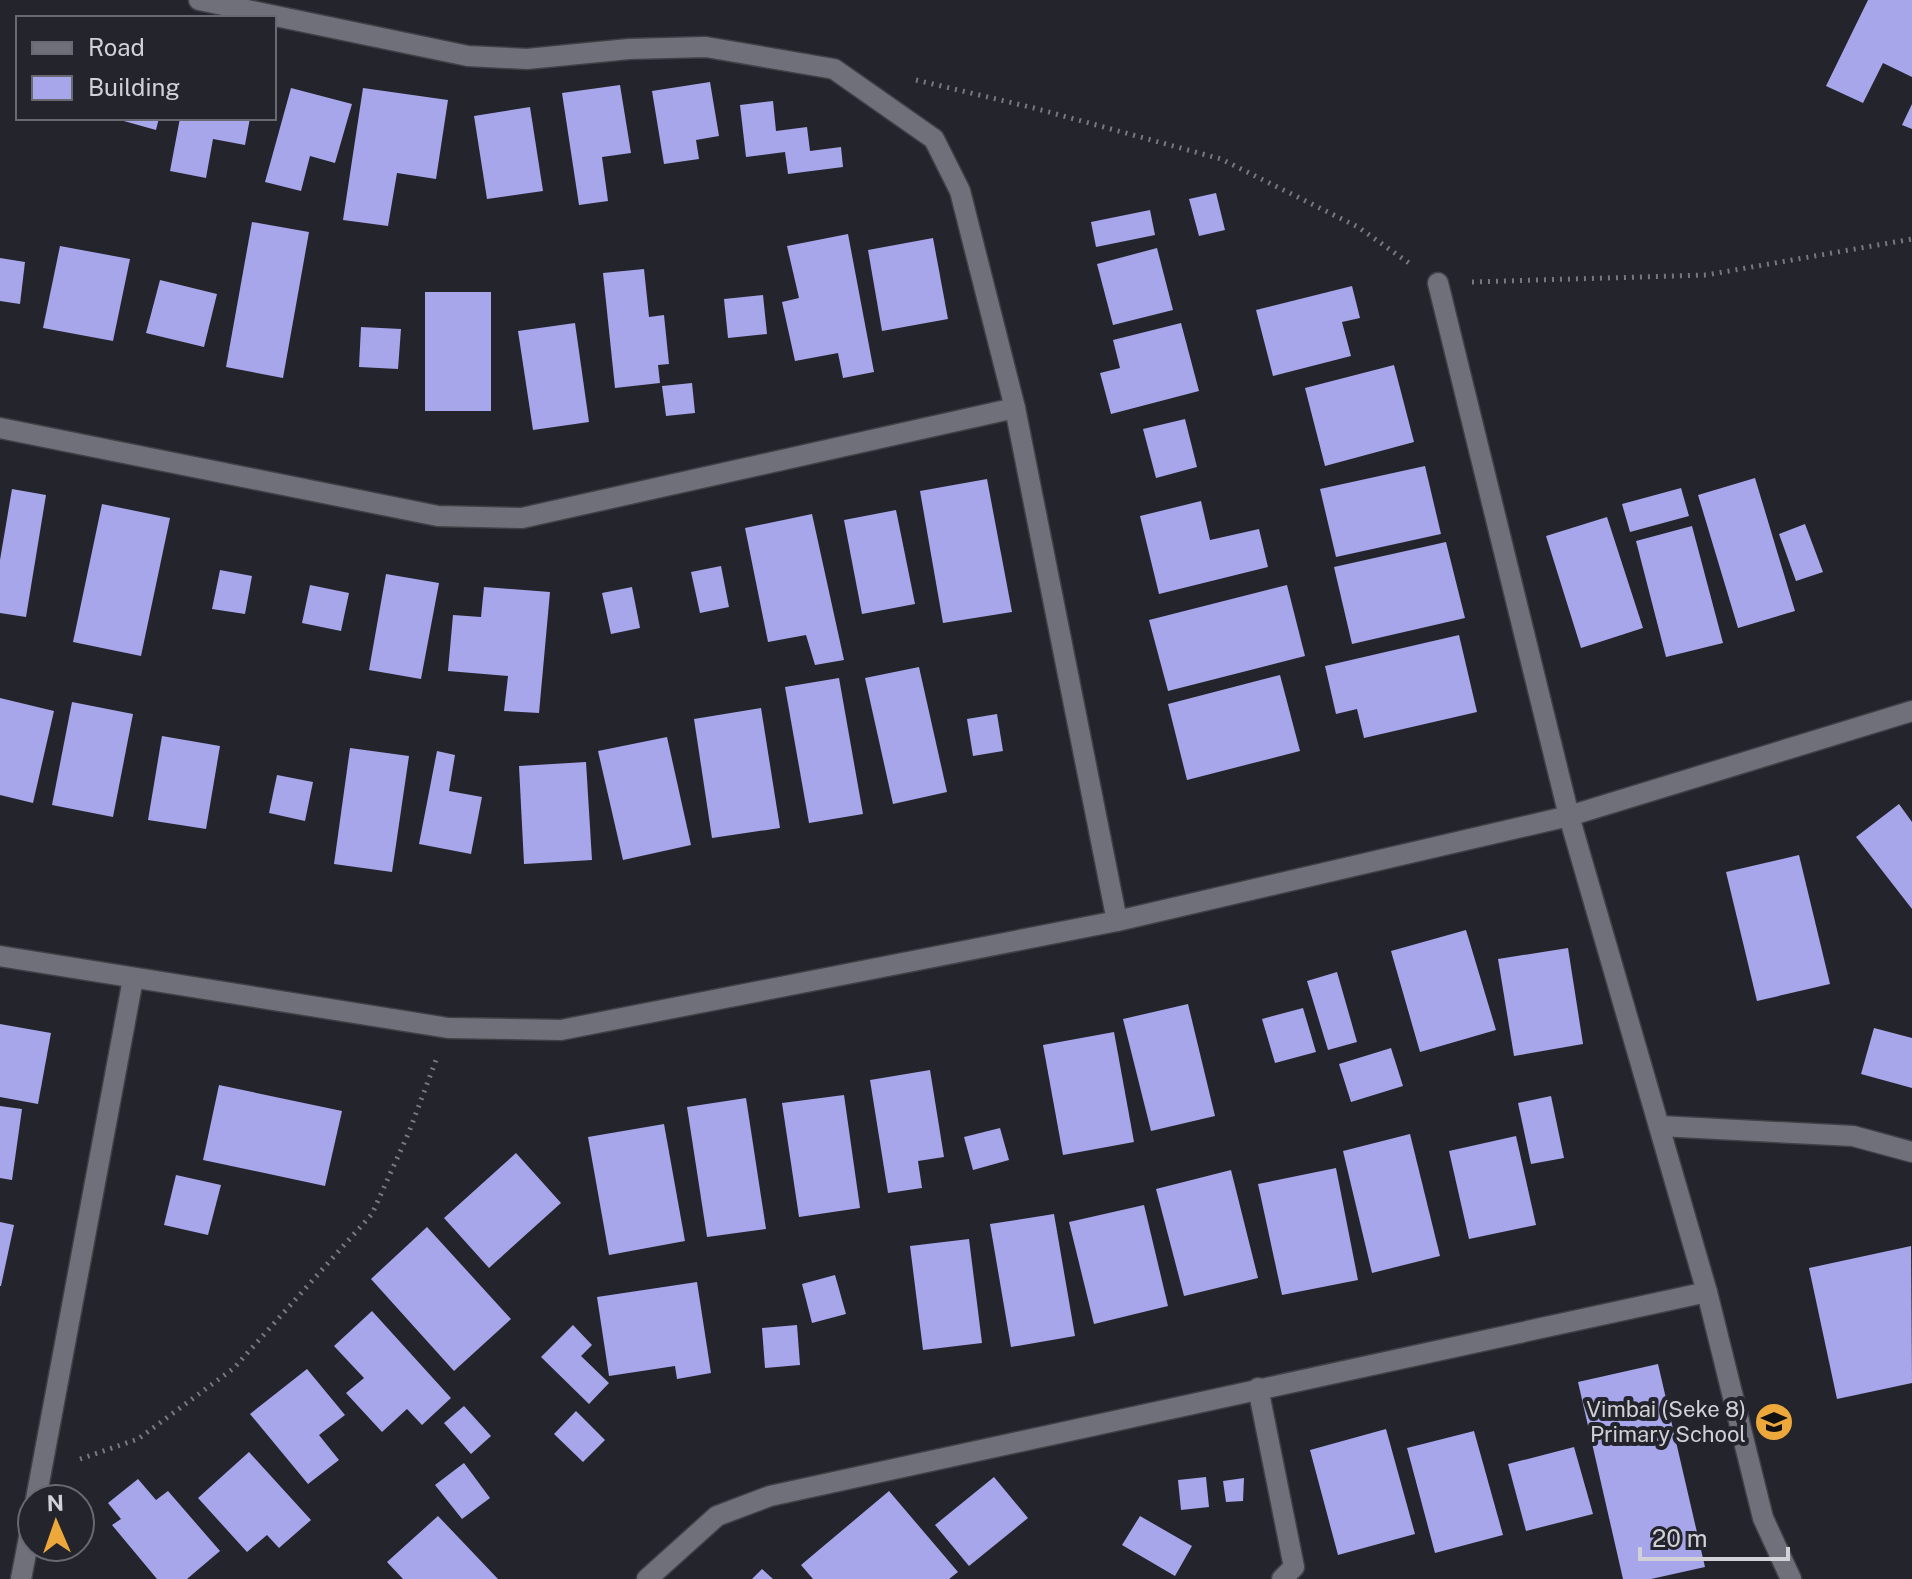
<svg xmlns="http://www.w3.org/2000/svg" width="1912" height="1579" viewBox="0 0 1912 1579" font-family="'Public Sans',sans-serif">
  <rect width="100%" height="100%" fill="#24242d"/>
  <g fill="#a7a6ea">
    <path d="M 1868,0 L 1912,0 L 1912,77 L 1883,63 L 1863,103 L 1826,86 Z"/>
    <path d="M 710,82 L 719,136 L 696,140 L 699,159 L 664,164 L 652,91 Z"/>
    <path d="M 620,85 L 631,153 L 602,157 L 608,201 L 579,205 L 562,93 Z"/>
    <path d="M 291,88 L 352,104 L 335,163 L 310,156 L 301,191 L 265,182 Z"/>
    <path d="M 363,88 L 448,100 L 436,179 L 397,173 L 388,226 L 343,220 Z"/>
    <path d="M 773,101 L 776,131 L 807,127 L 810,151 L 841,147 L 843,167 L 788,174 L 785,152 L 746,157 L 740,105 Z"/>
    <path d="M 1912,104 L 1912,129 L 1902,125 Z"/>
    <path d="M 530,107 L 543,191 L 487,199 L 474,116 Z"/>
    <path d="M 113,118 L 159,118 L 156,130 Z"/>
    <path d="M 180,118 L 250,118 L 245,145 L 213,139 L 206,178 L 170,171 Z"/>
    <path d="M 1216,193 L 1225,230 L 1199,236 L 1189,199 Z"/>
    <path d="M 1150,210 L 1155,235 L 1096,247 L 1091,222 Z"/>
    <path d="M 252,222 L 309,232 L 283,378 L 226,367 Z"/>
    <path d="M 848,234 L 874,372 L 843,378 L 838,353 L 795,361 L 782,302 L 799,298 L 787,246 Z"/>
    <path d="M 933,238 L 948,319 L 882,331 L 868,250 Z"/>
    <path d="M 60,246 L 130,259 L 113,341 L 43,328 Z"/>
    <path d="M 1157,248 L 1173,310 L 1113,325 L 1097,264 Z"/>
    <path d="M 0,258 L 25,262 L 20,304 L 0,301 Z"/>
    <path d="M 644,269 L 649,317 L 664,315 L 669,364 L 658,365 L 660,383 L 615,388 L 603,273 Z"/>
    <path d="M 160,280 L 217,294 L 204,347 L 146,333 Z"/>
    <path d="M 1352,286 L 1360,318 L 1342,322 L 1351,356 L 1273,376 L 1256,310 Z"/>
    <rect x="425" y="292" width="66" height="119"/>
    <path d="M 763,295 L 767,334 L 728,338 L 724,299 Z"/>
    <path d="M 575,323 L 589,422 L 533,430 L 518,331 Z"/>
    <path d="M 1181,323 L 1199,391 L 1111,414 L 1100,373 L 1120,368 L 1113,340 Z"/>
    <path d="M 361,327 L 401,329 L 398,369 L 359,367 Z"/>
    <path d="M 1394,365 L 1414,442 L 1325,466 L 1305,388 Z"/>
    <path d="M 692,383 L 695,413 L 666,416 L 662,386 Z"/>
    <path d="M 1185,419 L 1197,467 L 1156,478 L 1143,429 Z"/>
    <path d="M 1425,466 L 1441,534 L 1336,557 L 1320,489 Z"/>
    <path d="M 1755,478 L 1795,611 L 1738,628 L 1698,495 Z"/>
    <path d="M 987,479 L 1012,612 L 943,623 L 920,491 Z"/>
    <path d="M 1681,488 L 1689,516 L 1630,532 L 1622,504 Z"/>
    <path d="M 12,489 L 46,495 L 26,617 L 0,613 L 0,560 Z"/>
    <path d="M 1201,501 L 1210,540 L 1259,529 L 1268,567 L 1159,594 L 1140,516 Z"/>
    <path d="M 102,504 L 170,518 L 141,656 L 73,642 Z"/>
    <path d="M 896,510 L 915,604 L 862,614 L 844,520 Z"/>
    <path d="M 812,514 L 844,660 L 815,665 L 806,635 L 768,642 L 745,528 Z"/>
    <path d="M 1607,517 L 1643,628 L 1581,648 L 1546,536 Z"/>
    <path d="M 1805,524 L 1823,572 L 1796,581 L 1779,534 Z"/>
    <path d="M 1692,526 L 1723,643 L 1666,657 L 1636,541 Z"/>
    <path d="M 1446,542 L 1465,618 L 1352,644 L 1334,567 Z"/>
    <path d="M 721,566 L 729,607 L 700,613 L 691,572 Z"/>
    <path d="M 220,570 L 252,576 L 245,614 L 212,609 Z"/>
    <path d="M 386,574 L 439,583 L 421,679 L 369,670 Z"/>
    <path d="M 310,585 L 349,593 L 341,631 L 302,623 Z"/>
    <path d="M 1287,585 L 1305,656 L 1168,691 L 1149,620 Z"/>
    <path d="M 484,587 L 550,592 L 539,713 L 504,711 L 508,676 L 448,671 L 453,615 L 481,617 Z"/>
    <path d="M 632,587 L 640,628 L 611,634 L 602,593 Z"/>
    <path d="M 1459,635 L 1477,712 L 1364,738 L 1357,709 L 1336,714 L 1325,666 Z"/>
    <path d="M 919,667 L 947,792 L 893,804 L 865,678 Z"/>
    <path d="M 1280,675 L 1300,751 L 1187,780 L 1168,704 Z"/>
    <path d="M 839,678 L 863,814 L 809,823 L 785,687 Z"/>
    <path d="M 0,698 L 54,711 L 33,803 L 0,795 Z"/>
    <path d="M 72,702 L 133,714 L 113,817 L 52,805 Z"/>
    <path d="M 761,708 L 780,828 L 712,838 L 694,719 Z"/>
    <path d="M 997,714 L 1003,751 L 973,756 L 967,719 Z"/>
    <path d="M 162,736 L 220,746 L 206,829 L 148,820 Z"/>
    <path d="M 667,737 L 691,845 L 623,860 L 598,751 Z"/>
    <path d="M 350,748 L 409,756 L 392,872 L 334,864 Z"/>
    <path d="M 437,751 L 455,755 L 449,791 L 482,797 L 471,854 L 419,844 Z"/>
    <path d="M 586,762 L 592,860 L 524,864 L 519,766 Z"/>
    <path d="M 277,775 L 313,782 L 305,821 L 269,813 Z"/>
    <path d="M 1899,804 L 1912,822 L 1912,909 L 1856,837 Z"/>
    <path d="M 1799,855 L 1830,984 L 1757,1001 L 1726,872 Z"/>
    <path d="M 1466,930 L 1496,1030 L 1420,1052 L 1391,951 Z"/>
    <path d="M 1568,948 L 1583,1044 L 1514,1056 L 1498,959 Z"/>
    <path d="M 1337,972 L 1357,1042 L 1328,1050 L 1307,981 Z"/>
    <path d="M 1188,1004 L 1215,1116 L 1151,1131 L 1123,1019 Z"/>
    <path d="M 1303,1008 L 1316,1052 L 1275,1063 L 1262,1019 Z"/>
    <path d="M 0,1024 L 51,1033 L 38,1104 L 0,1097 Z"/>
    <path d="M 1874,1028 L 1912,1038 L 1912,1088 L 1861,1074 Z"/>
    <path d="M 1114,1032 L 1134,1142 L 1063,1155 L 1043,1045 Z"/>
    <path d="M 1391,1048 L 1403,1086 L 1351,1102 L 1339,1064 Z"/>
    <path d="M 930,1070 L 944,1157 L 918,1161 L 922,1188 L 888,1193 L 870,1080 Z"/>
    <path d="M 219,1085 L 342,1111 L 325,1186 L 203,1160 Z"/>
    <path d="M 844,1095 L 860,1208 L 799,1217 L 782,1103 Z"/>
    <path d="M 1551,1096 L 1564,1158 L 1531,1164 L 1518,1103 Z"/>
    <path d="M 746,1098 L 766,1229 L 707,1237 L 687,1107 Z"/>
    <path d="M 0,1106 L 22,1109 L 12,1180 L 0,1178 Z"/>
    <path d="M 664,1124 L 685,1241 L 609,1255 L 588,1137 Z"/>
    <path d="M 1000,1128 L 1009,1160 L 973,1170 L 964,1137 Z"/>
    <path d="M 1410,1134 L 1440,1256 L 1372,1273 L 1343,1151 Z"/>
    <path d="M 1516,1136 L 1536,1225 L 1469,1239 L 1449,1151 Z"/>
    <path d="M 516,1153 L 561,1203 L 489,1268 L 444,1218 Z"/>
    <path d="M 1336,1168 L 1358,1280 L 1282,1295 L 1258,1184 Z"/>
    <path d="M 1231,1170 L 1258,1278 L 1184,1296 L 1156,1189 Z"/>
    <path d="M 176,1175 L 221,1185 L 208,1235 L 164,1225 Z"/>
    <path d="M 1144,1205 L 1168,1306 L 1094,1324 L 1069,1222 Z"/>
    <path d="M 1054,1214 L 1075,1336 L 1011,1347 L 990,1224 Z"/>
    <path d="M 0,1222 L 14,1225 L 1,1286 L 0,1286 Z"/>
    <path d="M 427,1227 L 511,1319 L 454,1371 L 371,1279 Z"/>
    <path d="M 969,1239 L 982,1343 L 923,1350 L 910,1246 Z"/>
    <path d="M 1911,1246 L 1912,1383 L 1837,1399 L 1809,1268 Z"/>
    <path d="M 835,1275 L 846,1314 L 812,1323 L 802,1284 Z"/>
    <path d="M 697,1282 L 711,1373 L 677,1379 L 675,1366 L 609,1376 L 597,1297 Z"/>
    <path d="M 372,1311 L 451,1398 L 422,1425 L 407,1409 L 382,1432 L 346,1393 L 364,1378 L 334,1346 Z"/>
    <path d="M 573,1325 L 592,1345 L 581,1356 L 609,1383 L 589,1404 L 541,1357 Z"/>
    <path d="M 797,1325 L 800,1365 L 765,1368 L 762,1328 Z"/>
    <path d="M 1658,1364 L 1705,1567 L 1651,1579 L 1623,1579 L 1578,1382 Z"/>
    <path d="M 307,1369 L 345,1415 L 319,1435 L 339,1460 L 308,1484 L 250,1414 Z"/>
    <path d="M 464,1406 L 491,1436 L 471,1454 L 444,1423 Z"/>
    <path d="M 576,1411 L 605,1440 L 583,1462 L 554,1434 Z"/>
    <path d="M 1386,1429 L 1415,1534 L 1338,1555 L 1310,1450 Z"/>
    <path d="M 1474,1431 L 1503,1535 L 1435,1553 L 1407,1448 Z"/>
    <path d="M 1574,1447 L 1593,1514 L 1526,1531 L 1508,1464 Z"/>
    <path d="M 249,1452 L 311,1520 L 279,1548 L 267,1535 L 247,1552 L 198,1498 Z"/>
    <path d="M 464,1463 L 490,1498 L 462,1519 L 435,1485 Z"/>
    <path d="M 994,1477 L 1028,1518 L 969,1566 L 935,1525 Z"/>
    <path d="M 1206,1477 L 1209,1507 L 1181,1510 L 1178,1480 Z"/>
    <path d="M 1244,1478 L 1243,1501 L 1226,1502 L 1223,1481 Z"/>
    <path d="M 138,1479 L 156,1500 L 168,1491 L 220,1551 L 187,1579 L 157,1579 L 112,1525 L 121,1519 L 108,1503 Z"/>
    <path d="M 889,1491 L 958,1572 L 949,1579 L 813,1579 L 801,1565 Z"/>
    <path d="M 438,1516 L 498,1579 L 403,1579 L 387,1562 Z"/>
    <path d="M 1140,1516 L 1192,1546 L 1175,1576 L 1122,1545 Z"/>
    <path d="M 762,1569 L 773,1579 L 752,1579 Z"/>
  </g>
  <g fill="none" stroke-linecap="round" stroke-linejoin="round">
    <g stroke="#404047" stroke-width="23">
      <g id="minor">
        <path d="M 199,0 L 468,56 L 527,59 L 629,49 L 706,47 L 834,69 L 934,139 L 960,191 L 1015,408 L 1117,921"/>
        <path d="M 1438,283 L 1569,816 L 1707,1292 L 1763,1518 L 1791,1579"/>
        <path d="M 0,428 L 438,516 L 522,518 L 1015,408"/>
        <path d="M 0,956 L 448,1028 L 561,1030 L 1117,921 L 1569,816 L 1912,711"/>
        <path d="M 1660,1126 L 1853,1136 L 1912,1152"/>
        <path d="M 1258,1388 L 1294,1567 L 1282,1579"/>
        <path d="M 36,1499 L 133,979"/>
        <path d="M 21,1579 L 32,1522"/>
        <path d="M 647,1579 L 717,1516 L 770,1496 L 1707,1292"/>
      </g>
    </g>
    <g stroke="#78787f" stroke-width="5" stroke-dasharray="2 6" stroke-linecap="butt">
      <path d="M 916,80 L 1034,108 L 1221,159 L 1358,227 L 1409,263"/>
      <path d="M 1472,282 L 1706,275 L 1912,239"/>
      <path d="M 80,1459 L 138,1439 L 234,1368 L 372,1214 L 409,1132 L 436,1060"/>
    </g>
    <use href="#minor" stroke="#70707b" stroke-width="20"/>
  </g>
  <defs>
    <g id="school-disc" transform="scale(2)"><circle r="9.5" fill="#eda83b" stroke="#24242d"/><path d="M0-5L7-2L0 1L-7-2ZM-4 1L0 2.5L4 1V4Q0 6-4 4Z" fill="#111"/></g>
  </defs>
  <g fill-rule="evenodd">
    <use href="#school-disc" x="1774" y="1422"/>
  </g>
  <g text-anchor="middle" stroke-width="8" stroke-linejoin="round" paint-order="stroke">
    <g font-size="22" fill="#d1d1d7" stroke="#24242d" text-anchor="end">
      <text x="1746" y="1417">Vimbai (Seke 8)<tspan x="1746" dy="25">Primary School</tspan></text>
    </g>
  </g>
  <rect x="16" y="16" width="260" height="104" fill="#24242d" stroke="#696971" stroke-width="2"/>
  <rect x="32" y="42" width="40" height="12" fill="#70707b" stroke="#696971" stroke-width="2"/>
  <text x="88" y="56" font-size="24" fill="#d1d1d7">Road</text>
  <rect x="32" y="76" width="40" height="24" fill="#a7a6ea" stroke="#696971" stroke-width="2"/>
  <text x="88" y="96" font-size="24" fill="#d1d1d7">Building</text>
  <g transform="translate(56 1523) rotate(358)"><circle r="38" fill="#24242d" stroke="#696971" stroke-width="2"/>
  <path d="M0-6L14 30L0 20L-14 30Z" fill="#eda83b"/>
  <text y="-12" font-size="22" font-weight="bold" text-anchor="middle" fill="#d1d1d7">N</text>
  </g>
  <path d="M1640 1547v12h148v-12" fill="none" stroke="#d1d1d7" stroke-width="4"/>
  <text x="1652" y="1547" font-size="24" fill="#d1d1d7" stroke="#24242d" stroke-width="6" paint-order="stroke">20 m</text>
</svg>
